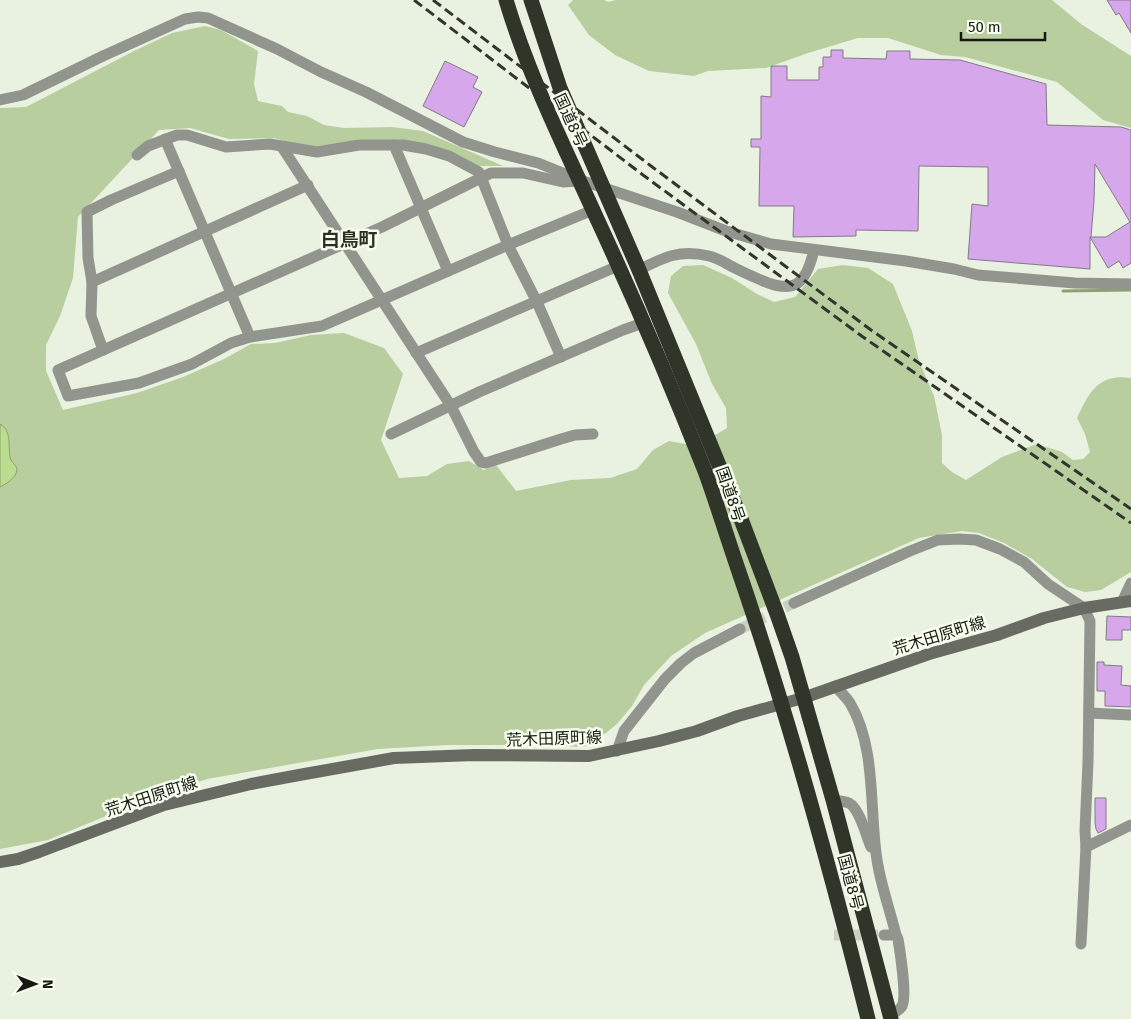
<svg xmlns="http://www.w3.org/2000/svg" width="1131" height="1019" viewBox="0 0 1131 1019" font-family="'Fira Sans','Noto Sans JP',sans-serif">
  <rect width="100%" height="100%" fill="#e9f1e1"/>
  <g fill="#b9ce9f">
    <path d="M 573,0 L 604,0 L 608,2 L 616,0 L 1052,0 L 1081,24 L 1131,56 L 1131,128 L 1103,120 L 1057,82 L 965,57 L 941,55 L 888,38 L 858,38 L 808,53 L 766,68 L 708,71 L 694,76 L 649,71 L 615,55 L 589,35 L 568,5 Z"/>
    <path d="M 205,26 L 221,30 L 258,51 L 254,84 L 258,101 L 282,106 L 288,112 L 307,116 L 324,125 L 344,128 L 392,127 L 423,131 L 503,166 L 478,166 L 429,146 L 317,147 L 299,145 L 274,138 L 229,139 L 190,128 L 159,130 L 78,217 L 73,278 L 60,316 L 46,345 L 46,371 L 63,410 L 137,393 L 183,377 L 224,359 L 251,344 L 275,343 L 311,335 L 344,333 L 384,348 L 403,374 L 381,440 L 399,478 L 427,476 L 447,464 L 469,461 L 484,470 L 496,465 L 516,491 L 571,480 L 610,478 L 637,469 L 653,450 L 669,441 L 696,446 L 727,428 L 726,408 L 712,384 L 696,344 L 668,293 L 671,276 L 683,266 L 703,265 L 732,278 L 757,294 L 774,302 L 795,297 L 818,269 L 843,265 L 868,268 L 893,284 L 912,331 L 919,361 L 934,396 L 942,435 L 942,463 L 952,472 L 966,480 L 1002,457 L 1037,444 L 1062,452 L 1073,460 L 1083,459 L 1090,452 L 1085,434 L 1077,418 C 1089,392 1099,373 1131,378 L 1131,572 L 1101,590 L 1085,592 L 1067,587 L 1032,559 L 1004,543 L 979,533 L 962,531 L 919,538 L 705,633 L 671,656 L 644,685 L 632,706 L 617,724 L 606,733 L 584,747 L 532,745 L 448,745 L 378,749 L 207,779 L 133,805 L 48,840 L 0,849 L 0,108 L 26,107 L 134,51 L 172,33 Z"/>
  </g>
  <path fill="#bcdd91" stroke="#8aa26b" d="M 0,424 C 12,431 8,445 10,457 C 11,463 17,465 17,470 C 16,478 6,484 0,487 Z"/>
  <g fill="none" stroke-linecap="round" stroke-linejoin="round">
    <path stroke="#8aa26b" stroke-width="3" d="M 1063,291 L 1131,290"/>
  </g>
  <g fill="#d6a7ea" stroke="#837987" fill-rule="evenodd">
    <path d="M 1107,0 L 1131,0 L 1131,33 L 1119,13 L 1116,15 Z"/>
    <path d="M 831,50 L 843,50 L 843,58 L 886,59 L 887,51 L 910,51 L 910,59 L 960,60 L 1046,84 L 1047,125 L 1121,127 L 1131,130 L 1131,263 L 1123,268 L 1119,261 L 1108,268 L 1090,237 L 1090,269 L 968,259 L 972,204 L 988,206 L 988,167 L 919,166 L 918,231 L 856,230 L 856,236 L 793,237 L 794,206 L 759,206 L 760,147 L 751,147 L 751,139 L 761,139 L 761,96 L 771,97 L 771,66 L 787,66 L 787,80 L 819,80 L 819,67 L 823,67 L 823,57 L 831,57 ZM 1095,164 L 1130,222 L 1106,237 L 1091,237 L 1094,201 Z"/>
    <path d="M 445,61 L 478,77 L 473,87 L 482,92 L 464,127 L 423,106 Z"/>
    <path d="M 1107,616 L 1131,617 L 1131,630 L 1122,630 L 1122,640 L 1106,640 Z"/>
    <path d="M 1097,662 L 1104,662 L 1104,665 L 1122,666 L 1121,685 L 1131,686 L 1131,707 L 1105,706 L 1105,691 L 1097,691 Z"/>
    <path d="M 1095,798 L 1106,798 L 1106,829 L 1098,833 L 1096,829 L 1095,823 Z"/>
  </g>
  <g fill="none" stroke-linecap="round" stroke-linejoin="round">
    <g stroke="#c9d1c2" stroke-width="11" stroke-dasharray="11 5.5" stroke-linecap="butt">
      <path d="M 740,629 L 794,603"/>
      <path d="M 834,935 L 884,935"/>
    </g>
    <g stroke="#92958e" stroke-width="11">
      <path d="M 0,100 L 23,95 L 103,56 L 185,19 L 198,17 L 208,18 L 277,49 L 321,72 L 366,92 L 463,142 L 495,152 L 538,163 L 583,181 L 677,212 L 726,231 L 771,244 L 906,261 L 954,269 L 978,275 L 1075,283 L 1131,284"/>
      <path d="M 165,139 L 250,337"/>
      <path d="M 394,145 L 448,271"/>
      <path d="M 282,147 L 451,406 L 474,452 L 481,462 L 486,463 L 561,439 L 575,435 L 593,434"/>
      <path d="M 137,155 L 148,146 L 177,135 L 187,135 L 226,147 L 270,144 L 317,152 L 359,145 L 403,145 L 426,149 L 449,156 L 479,172 L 508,245 L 537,302 L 561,357"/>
      <path d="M 578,181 L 563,182 L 523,173 L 491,173 L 382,227 L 58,370 L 68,396 L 139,383 L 192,364 L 231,343 L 250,337 L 322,326 L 508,245 L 593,210"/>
      <path d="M 639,270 C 664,257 680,249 709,256 C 718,258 725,263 733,267 C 742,272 752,276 761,280 C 795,295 806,284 814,250"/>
      <path d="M 92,282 L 308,185"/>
      <path d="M 103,350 L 91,316 L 92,282 L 88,258 L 87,212 L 111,200 L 179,171"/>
      <path d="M 416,353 L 618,266"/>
      <path d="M 391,434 L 479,392 L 623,330 L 643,323"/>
      <path d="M 1122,602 L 1131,583"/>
      <path d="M 794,603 L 910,551 L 938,540 L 959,539 L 976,540 L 1000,549 L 1024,562 L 1048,584 L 1084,608 L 1090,621 L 1088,762 L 1085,831 L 1086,847 L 1081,944"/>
      <path d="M 835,686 C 840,691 846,697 850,703 C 877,748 869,811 877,860 C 881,886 890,910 896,935"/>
      <path d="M 1089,713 L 1131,715"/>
      <path d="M 617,751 L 624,731 L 665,679 L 681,663 L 694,653 L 740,629"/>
      <path d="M 833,800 C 839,801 844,801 849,803 C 860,809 866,836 871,847"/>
      <path d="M 1086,847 L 1131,825"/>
      <path d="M 884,935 L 896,935 L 898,939 C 900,951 907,997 902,1006 C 900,1010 894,1013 890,1015"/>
    </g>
    <path stroke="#676b62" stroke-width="12" d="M 0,862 L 18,859 L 39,852 L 164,805 L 251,784 L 299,775 L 394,758 L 474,755 L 589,756 L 659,741 L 697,731 L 738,716 L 803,698 L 929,654 L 997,635 L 1044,618 L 1084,608 L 1131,601"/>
    <g stroke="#303529" stroke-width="15">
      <path d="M 506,0 C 529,77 565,148 598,221 C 636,303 672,387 705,471 C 717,504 727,537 738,569 C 789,717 830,867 868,1019"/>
      <path d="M 531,0 L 560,88 L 639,270 L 741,519 L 777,614 L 792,657 L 833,800 L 891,1019"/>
    </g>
    <g stroke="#32352e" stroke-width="3" stroke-dasharray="10 5" stroke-linecap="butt">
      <path d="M 414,0 L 643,175 L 863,337 L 1131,523"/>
      <path d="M 433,0 L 651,166 L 871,330 L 1131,509"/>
    </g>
  </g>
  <g text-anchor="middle" stroke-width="5" stroke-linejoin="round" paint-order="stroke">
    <g font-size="16" fill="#161913" stroke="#f7feee">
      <text transform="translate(571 120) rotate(65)" y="6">国道8号</text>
      <text transform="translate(731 494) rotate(71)" y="6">国道8号</text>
      <text transform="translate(939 635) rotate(-17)" y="6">荒木田原町線</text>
      <text transform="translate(554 738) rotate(-2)" y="6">荒木田原町線</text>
      <text transform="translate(151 796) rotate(-18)" y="6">荒木田原町線</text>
      <text transform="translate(851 882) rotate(75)" y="6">国道8号</text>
    </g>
    <g font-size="19" font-weight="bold" fill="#2a3023" stroke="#f7feee">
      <text x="349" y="246">白鳥町</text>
    </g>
  </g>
  <g transform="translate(35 984) rotate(91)" stroke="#f7feee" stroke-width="4" paint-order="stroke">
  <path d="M0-4L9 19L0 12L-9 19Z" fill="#161913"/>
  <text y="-8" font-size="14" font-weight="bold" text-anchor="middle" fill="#161913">N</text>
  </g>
  <path d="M961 32v8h84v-8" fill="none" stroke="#161913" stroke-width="2.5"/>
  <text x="968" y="32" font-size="15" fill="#161913" stroke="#f7feee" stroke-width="4" paint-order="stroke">50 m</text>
</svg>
